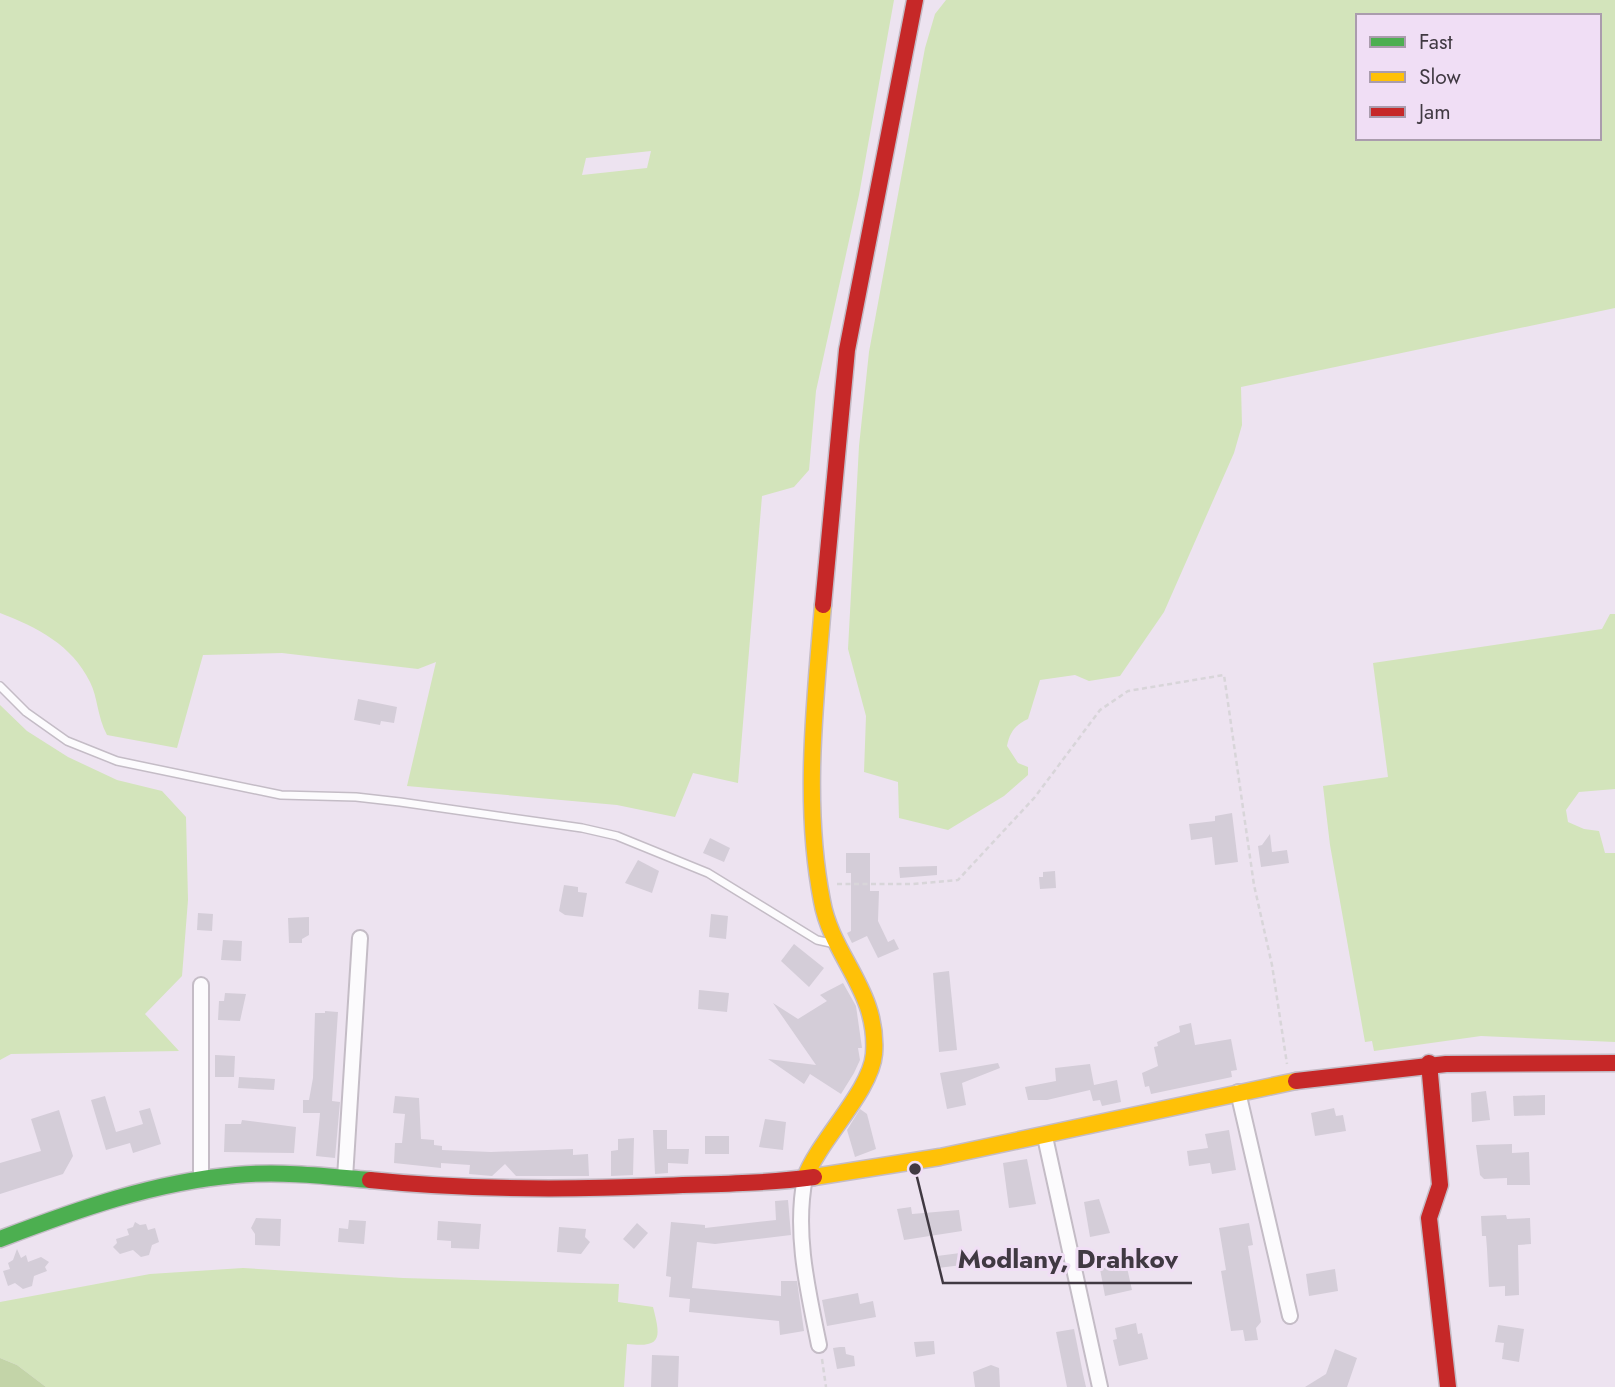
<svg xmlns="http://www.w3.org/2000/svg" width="1615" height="1387" viewBox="0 0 1615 1387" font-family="Jost,sans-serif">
  <rect width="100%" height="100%" fill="#ede3f0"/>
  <g fill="#d3e4bb" fill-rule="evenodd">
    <path d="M 0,0 L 894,0 L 859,195 L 816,391 L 809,470 L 794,487 L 762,496 L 738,783 L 693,773 L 675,817 L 617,805 L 407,786 L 436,662 L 418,669 L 282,653 L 203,655 L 177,748 L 107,735 C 97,716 98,698 90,682 C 72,645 37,627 0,613 ZM 651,151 L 647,168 L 582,175 L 586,158 Z"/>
    <path d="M 946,0 L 1615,0 L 1615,308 L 1241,387 L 1242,425 L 1234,453 L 1164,612 L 1120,676 L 1089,681 L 1075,675 L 1040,680 L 1028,719 C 1015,725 1010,732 1007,746 L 1018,763 L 1028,767 L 1028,775 L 1004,796 L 948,830 L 899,818 L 898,782 L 864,772 L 866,716 L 848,649 L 859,446 L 869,352 L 925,48 L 935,14 ZM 1358,16 L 1599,16 L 1599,138 L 1358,138 Z"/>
    <path d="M 1610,614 L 1615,614 L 1615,789 L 1579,792 L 1566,810 L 1568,822 L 1584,829 L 1599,831 L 1605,853 L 1615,853 L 1615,1042 L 1481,1036 L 1374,1051 L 1372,1041 L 1365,1042 L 1330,845 L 1323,786 L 1388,777 L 1373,663 L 1602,629 Z"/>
    <path d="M 0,705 L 27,731 L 68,757 L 117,780 L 162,791 L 186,817 L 188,900 L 182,976 L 145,1014 L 179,1051 L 11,1054 L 0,1060 Z"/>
    <path d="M 243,1268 L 403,1278 L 619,1284 L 618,1302 L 653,1307 C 661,1338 662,1348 627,1344 L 624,1387 L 46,1387 L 17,1365 L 0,1358 L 0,1302 L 150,1274 Z"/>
  </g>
  <path fill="#c3d4a8" d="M 0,1358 L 17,1365 L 46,1387 L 0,1387 Z"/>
  <g fill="#d4cdd8">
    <path d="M 358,699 L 397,707 L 394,723 L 381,721 L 380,725 L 354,720 Z"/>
    <path d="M 1232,813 L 1238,862 L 1215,865 L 1212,837 L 1191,840 L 1189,824 L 1215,821 L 1215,816 Z"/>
    <path d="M 1270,834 L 1272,852 L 1287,850 L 1289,863 L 1261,867 L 1258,846 L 1262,845 Z"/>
    <path d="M 710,838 L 730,848 L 724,862 L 703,853 Z"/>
    <path d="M 846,853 L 870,853 L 870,891 L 879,891 L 878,921 L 888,942 L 894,939 L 899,949 L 878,958 L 867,936 L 852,943 L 847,933 L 851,931 L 851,873 L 846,873 Z"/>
    <path d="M 638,860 L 659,871 L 652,893 L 625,883 Z"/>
    <path d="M 937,866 L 937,875 L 900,878 L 899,867 Z"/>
    <path d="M 1055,871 L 1056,888 L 1040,889 L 1039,877 L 1043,877 L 1043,872 Z"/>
    <path d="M 564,885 L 578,887 L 578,892 L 587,893 L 583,917 L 565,915 L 559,911 Z"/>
    <path d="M 198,913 L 213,914 L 212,931 L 197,930 Z"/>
    <path d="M 711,914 L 728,916 L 726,939 L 709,937 Z"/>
    <path d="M 309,917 L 309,935 L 302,939 L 302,943 L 289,943 L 288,918 Z"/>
    <path d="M 223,940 L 242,941 L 241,961 L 221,960 Z"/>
    <path d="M 794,944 L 824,968 L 809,987 L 781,961 Z"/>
    <path d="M 949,971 L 957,1050 L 939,1052 L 933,973 Z"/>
    <path d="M 843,983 L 856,1006 L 862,1048 L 858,1048 L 860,1060 L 854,1073 L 841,1094 L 810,1074 L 804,1084 L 768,1059 L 816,1065 L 773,1003 L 798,1019 L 827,1001 L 820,995 Z"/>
    <path d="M 699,990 L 729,993 L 727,1012 L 698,1009 Z"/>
    <path d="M 225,993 L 246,994 L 240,1021 L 218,1020 L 219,1001 L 224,1001 Z"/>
    <path d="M 325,1011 L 338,1012 L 332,1101 L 340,1102 L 335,1158 L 316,1156 L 320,1113 L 303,1113 L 303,1100 L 309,1100 L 313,1078 L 315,1013 L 325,1013 Z"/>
    <path d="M 1191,1023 L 1195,1045 L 1231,1039 L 1237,1070 L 1231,1071 L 1232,1077 L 1151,1094 L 1149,1086 L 1145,1087 L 1142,1073 L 1158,1066 L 1154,1047 L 1158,1046 L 1157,1042 L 1180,1032 L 1179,1026 Z"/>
    <path d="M 215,1055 L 235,1056 L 234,1077 L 215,1077 Z"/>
    <path d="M 998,1063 L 1000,1068 L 962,1083 L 966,1105 L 947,1109 L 940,1073 Z"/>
    <path d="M 1090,1064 L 1094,1085 L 1117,1080 L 1121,1102 L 1102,1106 L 1100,1100 L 1093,1101 L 1090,1090 L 1047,1100 L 1028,1100 L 1025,1087 L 1056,1081 L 1055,1068 Z"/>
    <path d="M 239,1077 L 275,1079 L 274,1090 L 238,1088 Z"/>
    <path d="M 1486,1091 L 1490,1120 L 1472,1122 L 1471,1093 Z"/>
    <path d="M 1545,1095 L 1545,1115 L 1514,1116 L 1513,1096 Z"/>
    <path d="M 105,1096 L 116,1132 L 143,1124 L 139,1111 L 150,1108 L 161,1144 L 133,1153 L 130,1143 L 106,1150 L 91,1100 Z"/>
    <path d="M 395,1096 L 419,1098 L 421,1139 L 434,1140 L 434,1145 L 442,1146 L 442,1150 L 491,1152 L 573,1149 L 573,1155 L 588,1154 L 589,1176 L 516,1176 L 505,1164 L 492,1176 L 469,1174 L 470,1165 L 441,1163 L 441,1168 L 394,1163 L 395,1143 L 402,1143 L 405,1114 L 393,1113 Z"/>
    <path d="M 1334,1108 L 1336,1116 L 1343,1115 L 1346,1131 L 1315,1136 L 1311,1113 Z"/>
    <path d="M 860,1109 L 867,1114 L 876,1149 L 855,1157 L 847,1130 Z"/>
    <path d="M 59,1110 L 73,1156 L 63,1174 L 0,1194 L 0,1163 L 41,1151 L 31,1119 Z"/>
    <path d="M 765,1119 L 786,1122 L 783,1150 L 759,1147 Z"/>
    <path d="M 242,1120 L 296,1127 L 294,1153 L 224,1152 L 225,1124 L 241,1124 Z"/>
    <path d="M 653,1130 L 667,1130 L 667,1149 L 689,1149 L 688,1164 L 668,1163 L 668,1173 L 655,1174 Z"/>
    <path d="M 1229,1130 L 1236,1170 L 1212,1174 L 1210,1163 L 1189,1166 L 1187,1151 L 1208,1148 L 1205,1134 Z"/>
    <rect x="705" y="1136" width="24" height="18"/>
    <path d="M 634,1138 L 633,1175 L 611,1176 L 611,1151 L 618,1150 L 618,1139 Z"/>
    <path d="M 1512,1144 L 1512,1153 L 1529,1152 L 1530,1185 L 1507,1185 L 1507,1178 L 1484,1179 L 1480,1175 L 1476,1145 Z"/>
    <path d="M 1027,1159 L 1036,1204 L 1009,1208 L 1003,1163 Z"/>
    <path d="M 1099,1199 L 1110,1233 L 1090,1237 L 1084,1202 Z"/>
    <path d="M 788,1200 L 791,1235 L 715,1244 L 697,1242 L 692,1288 L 781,1296 L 781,1281 L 797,1281 L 804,1331 L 780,1335 L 779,1321 L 689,1312 L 690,1299 L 669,1297 L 671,1277 L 666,1276 L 671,1222 L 705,1225 L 705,1228 L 776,1220 L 775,1201 Z"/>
    <path d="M 911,1207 L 912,1214 L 959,1210 L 962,1231 L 904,1240 L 897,1209 Z"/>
    <path d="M 1506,1215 L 1507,1219 L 1530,1218 L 1531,1244 L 1518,1245 L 1519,1295 L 1505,1296 L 1505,1286 L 1489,1287 L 1487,1249 L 1486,1236 L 1482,1236 L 1481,1216 Z"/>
    <path d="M 256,1218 L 281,1219 L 280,1246 L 255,1245 L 255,1234 L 251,1228 Z"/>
    <path d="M 349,1220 L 366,1221 L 364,1244 L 338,1242 L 339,1228 L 348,1229 Z"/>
    <path d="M 438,1221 L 481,1224 L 479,1249 L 451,1248 L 451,1241 L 437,1240 Z"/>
    <path d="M 135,1222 L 140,1225 L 146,1224 L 148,1230 L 155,1228 L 159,1242 L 152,1245 L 149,1255 L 141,1257 L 133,1250 L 120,1254 L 113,1247 L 117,1243 L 116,1239 L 129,1235 L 127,1229 L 133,1227 Z"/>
    <path d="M 637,1223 L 648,1233 L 634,1249 L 623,1239 Z"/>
    <path d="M 1249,1223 L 1253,1245 L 1248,1246 L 1261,1322 L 1256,1328 L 1258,1340 L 1245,1341 L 1243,1330 L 1231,1331 L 1221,1271 L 1226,1270 L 1219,1228 Z"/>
    <path d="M 559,1227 L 586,1229 L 585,1237 L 590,1242 L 581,1254 L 557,1252 Z"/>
    <path d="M 17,1249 L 21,1258 L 26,1255 L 28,1262 L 41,1257 L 49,1262 L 45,1267 L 47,1271 L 34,1276 L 32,1286 L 23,1289 L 15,1283 L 8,1286 L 3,1271 L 10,1269 L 8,1263 L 13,1260 Z"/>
    <path d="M 968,1252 L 970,1264 L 938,1268 L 937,1256 Z"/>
    <path d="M 1126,1263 L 1132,1290 L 1105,1296 L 1100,1269 Z"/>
    <path d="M 1335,1269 L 1338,1291 L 1309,1296 L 1306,1274 Z"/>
    <path d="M 858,1293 L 860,1304 L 873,1301 L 876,1317 L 827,1326 L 822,1300 Z"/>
    <path d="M 1136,1323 L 1138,1334 L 1142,1333 L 1148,1359 L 1119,1366 L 1113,1340 L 1117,1339 L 1115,1328 Z"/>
    <path d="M 1498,1325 L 1524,1329 L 1519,1362 L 1502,1359 L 1504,1343 L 1495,1342 Z"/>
    <path d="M 1074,1329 L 1083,1374 L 1086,1387 L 1067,1387 L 1056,1332 Z"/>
    <path d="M 934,1341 L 935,1354 L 916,1357 L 914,1342 Z"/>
    <path d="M 840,1347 L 845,1347 L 846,1354 L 854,1356 L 855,1366 L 837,1369 L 833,1348 Z"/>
    <path d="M 1335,1349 L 1357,1358 L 1347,1387 L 1305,1387 L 1326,1374 Z"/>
    <path d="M 652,1355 L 679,1356 L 678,1387 L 651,1387 Z"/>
    <path d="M 991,1365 L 999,1368 L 1000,1387 L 975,1387 L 973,1372 Z"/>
  </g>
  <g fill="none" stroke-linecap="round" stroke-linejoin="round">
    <g stroke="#c4bcc6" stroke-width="10">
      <path id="lane" d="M 0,686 L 26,712 L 67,741 L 117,761 L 281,795 L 356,797 L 400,802 L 582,828 L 617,836 L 708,873 L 817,940 L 835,944"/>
    </g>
    <g stroke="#c4bcc6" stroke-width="18">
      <g id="street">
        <path d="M 201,985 L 201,1180"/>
        <path d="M 1238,1092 L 1290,1316"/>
        <path d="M 1045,1137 L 1100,1387"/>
        <path d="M 345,1178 L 360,938"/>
        <path d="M 805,1178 C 794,1233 808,1291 819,1345"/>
      </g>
    </g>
    <g stroke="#c4bcc6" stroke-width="19">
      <path id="fast" d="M 0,1239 C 76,1210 154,1182 236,1175 C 281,1171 325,1176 370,1180"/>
    </g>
    <g stroke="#c4bcc6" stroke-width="19">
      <g id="slow">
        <path d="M 814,1177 L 940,1157 L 1296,1081"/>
        <path d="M 805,1178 C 819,1140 871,1091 874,1054 C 879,991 832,957 822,901 C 803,805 815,702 823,605"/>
      </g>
    </g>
    <g stroke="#c4bcc6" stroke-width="19">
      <g id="jam">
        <path d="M 823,605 L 847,350 L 915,0"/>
        <path d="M 1429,1063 L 1440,1185 L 1429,1218 L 1448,1387"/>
        <path d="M 1296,1081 L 1446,1064 L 1615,1063"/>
        <path d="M 370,1180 C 466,1190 562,1190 659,1186 C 711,1184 763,1184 814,1177"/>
      </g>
    </g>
    <g stroke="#d8d5d9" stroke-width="2.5" stroke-dasharray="5 3.5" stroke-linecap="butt">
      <path d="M 837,884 L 913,884 L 958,880 L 1035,797 L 1100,710 L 1128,691 L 1224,675 L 1254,885 L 1272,965 L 1287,1064"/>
      <path d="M 822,1359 L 826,1387"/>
    </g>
    <use href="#lane" stroke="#fcfbfd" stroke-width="7"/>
    <use href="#street" stroke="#fcfbfd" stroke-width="14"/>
    <use href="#fast" stroke="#4caf50" stroke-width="16"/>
    <use href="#slow" stroke="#ffc107" stroke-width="16"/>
    <use href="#jam" stroke="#c62828" stroke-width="16"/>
  </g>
  <path fill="none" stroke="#403942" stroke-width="2.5" d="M915 1169L943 1283H1192"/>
  <circle fill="#403942" stroke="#f0def5" stroke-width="2.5" cx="915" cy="1169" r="7"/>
  <g font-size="26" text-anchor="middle" font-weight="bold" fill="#403942" stroke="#f0def5" stroke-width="6" stroke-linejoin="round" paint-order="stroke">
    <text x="1068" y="1268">Modlany, Drahkov</text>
  </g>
  <rect x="1356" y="14" width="245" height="126" fill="#f0def5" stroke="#aa9cad" stroke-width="2"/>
  <rect x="1370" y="37" width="35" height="10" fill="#4caf50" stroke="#aa9cad" stroke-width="2"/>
  <text x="1419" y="49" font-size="21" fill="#403942">Fast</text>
  <rect x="1370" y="72" width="35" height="10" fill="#ffc107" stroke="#aa9cad" stroke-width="2"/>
  <text x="1419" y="84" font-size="21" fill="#403942">Slow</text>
  <rect x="1370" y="107" width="35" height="10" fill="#c62828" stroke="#aa9cad" stroke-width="2"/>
  <text x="1419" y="119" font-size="21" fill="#403942">Jam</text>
</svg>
